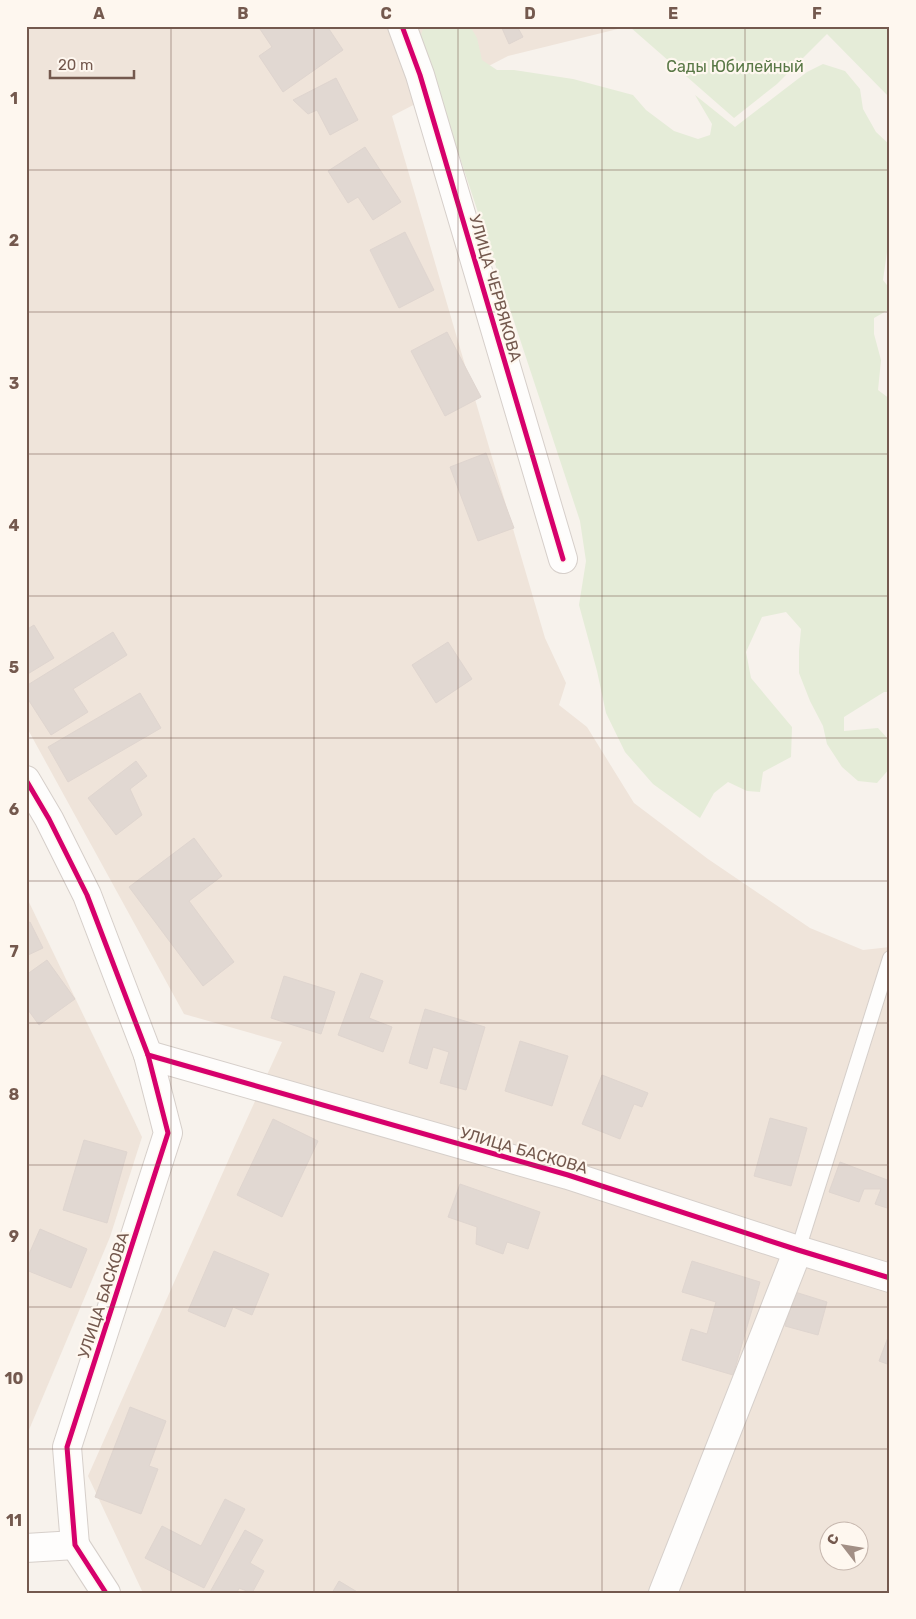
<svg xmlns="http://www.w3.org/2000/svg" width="916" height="1619" viewBox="0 0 916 1619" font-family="Rubik,sans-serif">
  <rect width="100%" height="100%" fill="#f7f2ec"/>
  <g fill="#efe4da" fill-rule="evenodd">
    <path d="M 26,26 L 630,26 L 508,56 L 392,116 L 545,638 L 566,683 L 559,705 L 587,727 L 634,803 L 708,859 L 810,928 L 863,950 L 890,947 L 890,1593 L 143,1593 L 88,1476 L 236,1143 L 282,1042 L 184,1014 L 26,726 ZM 828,1532 L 858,1532 L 858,1562 L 828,1562 Z"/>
    <path d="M 26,896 L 142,1137 L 110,1237 L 26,1437 Z"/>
  </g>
  <g fill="#e5ecd8">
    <path d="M 424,26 L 470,26 L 477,38 L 482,60 L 497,70 L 514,70 L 573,79 L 633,95 L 646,110 L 674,131 L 698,139 L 710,135 L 712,124 L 695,95 L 735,127 L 807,72 L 823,64 L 845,71 L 860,89 L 863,109 L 876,132 L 890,145 L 890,231 L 883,280 L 890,289 L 890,309 L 874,318 L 874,334 L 881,360 L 878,390 L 890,399 L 890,692 L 884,692 L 844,717 L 844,731 L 878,728 L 888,739 L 890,768 L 877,783 L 858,781 L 842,767 L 827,744 L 823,726 L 810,701 L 799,673 L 799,651 L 801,629 L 786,612 L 762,617 L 746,652 L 751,678 L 792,727 L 791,757 L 763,772 L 760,792 L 747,791 L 728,782 L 714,793 L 700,818 L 653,784 L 625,752 L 606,713 L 597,671 L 579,605 L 586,561 L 580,521 L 427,58 L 421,35 Z"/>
    <path d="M 630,26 L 890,26 L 890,98 L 827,34 L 777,84 L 734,118 L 630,27 Z"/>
  </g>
  <g fill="#e1d8d2" stroke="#dfd5cf">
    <path d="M 258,26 L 327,26 L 343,50 L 283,92 L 259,56 L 272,47 Z"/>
    <path d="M 501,26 L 517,26 L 523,37 L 509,44 Z"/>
    <path d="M 336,78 L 358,120 L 330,135 L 317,110 L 308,114 L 293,100 Z"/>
    <path d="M 365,147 L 401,202 L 373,220 L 358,197 L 348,203 L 328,171 Z"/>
    <path d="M 405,232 L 434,290 L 399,308 L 370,250 Z"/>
    <path d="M 447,332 L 481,397 L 445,416 L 411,351 Z"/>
    <path d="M 486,453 L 514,528 L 478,541 L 450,467 Z"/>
    <path d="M 34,625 L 54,658 L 26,675 L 26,630 Z"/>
    <path d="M 113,632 L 127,655 L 73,689 L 88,712 L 51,735 L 26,696 L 26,686 Z"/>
    <path d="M 448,642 L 472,679 L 436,703 L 412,665 Z"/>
    <path d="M 140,693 L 161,728 L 68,782 L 48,747 Z"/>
    <path d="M 136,761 L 147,776 L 130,789 L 142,815 L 116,835 L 88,798 Z"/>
    <path d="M 194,838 L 222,876 L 189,901 L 234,962 L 203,986 L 129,887 Z"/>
    <path d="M 30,922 L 43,948 L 26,956 L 26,924 Z"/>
    <path d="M 47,960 L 75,999 L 39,1025 L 26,1007 L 26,975 Z"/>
    <path d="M 361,973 L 383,981 L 369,1018 L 392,1027 L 383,1052 L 338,1035 Z"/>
    <path d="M 284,976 L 335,992 L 321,1034 L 271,1018 Z"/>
    <path d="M 425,1009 L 485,1027 L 466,1090 L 440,1083 L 449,1052 L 433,1047 L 427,1069 L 409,1063 Z"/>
    <path d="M 520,1041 L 568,1056 L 552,1106 L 505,1091 Z"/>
    <path d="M 602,1075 L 648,1093 L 642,1107 L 634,1104 L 620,1139 L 582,1124 Z"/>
    <path d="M 770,1118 L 807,1128 L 791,1186 L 754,1176 Z"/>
    <path d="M 273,1119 L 318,1141 L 282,1217 L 237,1195 Z"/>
    <path d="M 84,1140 L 127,1152 L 107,1223 L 63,1210 Z"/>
    <path d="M 840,1162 L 890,1181 L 890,1209 L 875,1204 L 881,1189 L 864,1189 L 859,1202 L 829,1192 Z"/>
    <path d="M 460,1184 L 540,1212 L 528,1249 L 507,1242 L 503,1254 L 476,1244 L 477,1227 L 448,1217 Z"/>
    <path d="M 40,1229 L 87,1249 L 71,1288 L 26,1270 L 26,1261 Z"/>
    <path d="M 214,1251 L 269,1274 L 252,1315 L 233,1307 L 225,1327 L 188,1311 Z"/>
    <path d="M 692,1261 L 760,1282 L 733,1375 L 682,1360 L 691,1329 L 707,1334 L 716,1302 L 682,1292 Z"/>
    <path d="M 795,1292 L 827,1302 L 818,1335 L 785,1326 Z"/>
    <path d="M 890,1332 L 890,1365 L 879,1361 Z"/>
    <path d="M 130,1407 L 166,1421 L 149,1466 L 158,1469 L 141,1514 L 95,1497 Z"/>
    <path d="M 225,1499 L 245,1509 L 204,1588 L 145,1558 L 162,1526 L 201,1546 Z"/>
    <path d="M 245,1530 L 263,1540 L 250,1563 L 264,1571 L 252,1593 L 239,1588 L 237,1593 L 212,1593 L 210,1592 Z"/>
    <path d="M 339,1581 L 359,1593 L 332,1593 Z"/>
  </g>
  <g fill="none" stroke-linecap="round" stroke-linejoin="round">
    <g stroke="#d6cfca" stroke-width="16">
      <path id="service" d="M 798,1250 L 890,958"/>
    </g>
    <g stroke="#d6cfca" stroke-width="30">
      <g id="minor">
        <path d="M 402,26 L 420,75 L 563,559"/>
        <path d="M 26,780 L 49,819 L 87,895 L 148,1055 L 168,1133 L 67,1447 L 75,1545 L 26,1548"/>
        <path d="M 148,1055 L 568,1175 L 798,1250 L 890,1278"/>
        <path d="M 663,1593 L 798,1250"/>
      </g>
    </g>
    <g stroke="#d6cfca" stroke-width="30">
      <path id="tertiary" d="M 75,1545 L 106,1593"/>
    </g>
    <use href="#service" stroke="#fefdfc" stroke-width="14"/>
    <use href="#minor" stroke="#fefdfc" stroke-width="28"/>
    <use href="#tertiary" stroke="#fefdfc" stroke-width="28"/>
    <g stroke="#fef7ef" stroke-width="8">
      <g id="cycleway">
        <path d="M 402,26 L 420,75 L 563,559"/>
        <path d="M 26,780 L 49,819 L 87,895 L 148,1055 L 168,1133 L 67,1447 L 75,1545 L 106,1593"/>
        <path d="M 148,1055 L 568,1175 L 798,1250 L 890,1278"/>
      </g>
    </g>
    <use href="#cycleway" stroke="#d6006c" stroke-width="5"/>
  </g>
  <path fill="none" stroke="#74594e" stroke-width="1" stroke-opacity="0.55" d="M 171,26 L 171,1593M 314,26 L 314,1593M 458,26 L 458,1593M 602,26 L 602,1593M 745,26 L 745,1593M 26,170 L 890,170M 26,312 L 890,312M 26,454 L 890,454M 26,596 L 890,596M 26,738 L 890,738M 26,881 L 890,881M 26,1023 L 890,1023M 26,1165 L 890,1165M 26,1307 L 890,1307M 26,1449 L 890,1449"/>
  <g text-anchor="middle" stroke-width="4.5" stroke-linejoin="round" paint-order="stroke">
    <g font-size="16" fill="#597846" stroke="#fef7ef">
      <text x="735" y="72">Сады Юбилейный</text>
    </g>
    <g font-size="16" fill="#74594e" stroke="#fef7ef">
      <text transform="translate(496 288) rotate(74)" y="6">УЛИЦА ЧЕРВЯКОВА</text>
      <text transform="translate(524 1150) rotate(16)" y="6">УЛИЦА БАСКОВА</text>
      <text transform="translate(103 1295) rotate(-72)" y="6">УЛИЦА БАСКОВА</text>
    </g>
  </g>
  <rect width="916" height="1619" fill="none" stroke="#fef7ef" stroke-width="55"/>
  <g transform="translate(844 1546) rotate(301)"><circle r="24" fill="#fef7ef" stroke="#c7b8af"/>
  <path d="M0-4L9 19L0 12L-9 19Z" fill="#a28f85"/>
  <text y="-8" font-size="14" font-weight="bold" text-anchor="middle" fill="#74594e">С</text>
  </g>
  <path d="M50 70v8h84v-8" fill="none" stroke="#74594e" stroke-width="2.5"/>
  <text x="58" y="70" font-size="15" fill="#74594e" stroke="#fef7ef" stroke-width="4" paint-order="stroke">20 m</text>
  <rect x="28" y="28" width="860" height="1564" fill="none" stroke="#74594e" stroke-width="2"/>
  <g font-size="16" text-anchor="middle" font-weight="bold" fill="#74594e">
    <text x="99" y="19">A</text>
    <text x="243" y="19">B</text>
    <text x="386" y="19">C</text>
    <text x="530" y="19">D</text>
    <text x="673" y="19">E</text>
    <text x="817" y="19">F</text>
    <text x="14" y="104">1</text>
    <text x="14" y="246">2</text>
    <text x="14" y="389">3</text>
    <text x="14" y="531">4</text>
    <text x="14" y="673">5</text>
    <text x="14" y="815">6</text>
    <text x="14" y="957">7</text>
    <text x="14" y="1100">8</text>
    <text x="14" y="1242">9</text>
    <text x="14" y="1384">10</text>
    <text x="14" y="1526">11</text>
  </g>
</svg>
